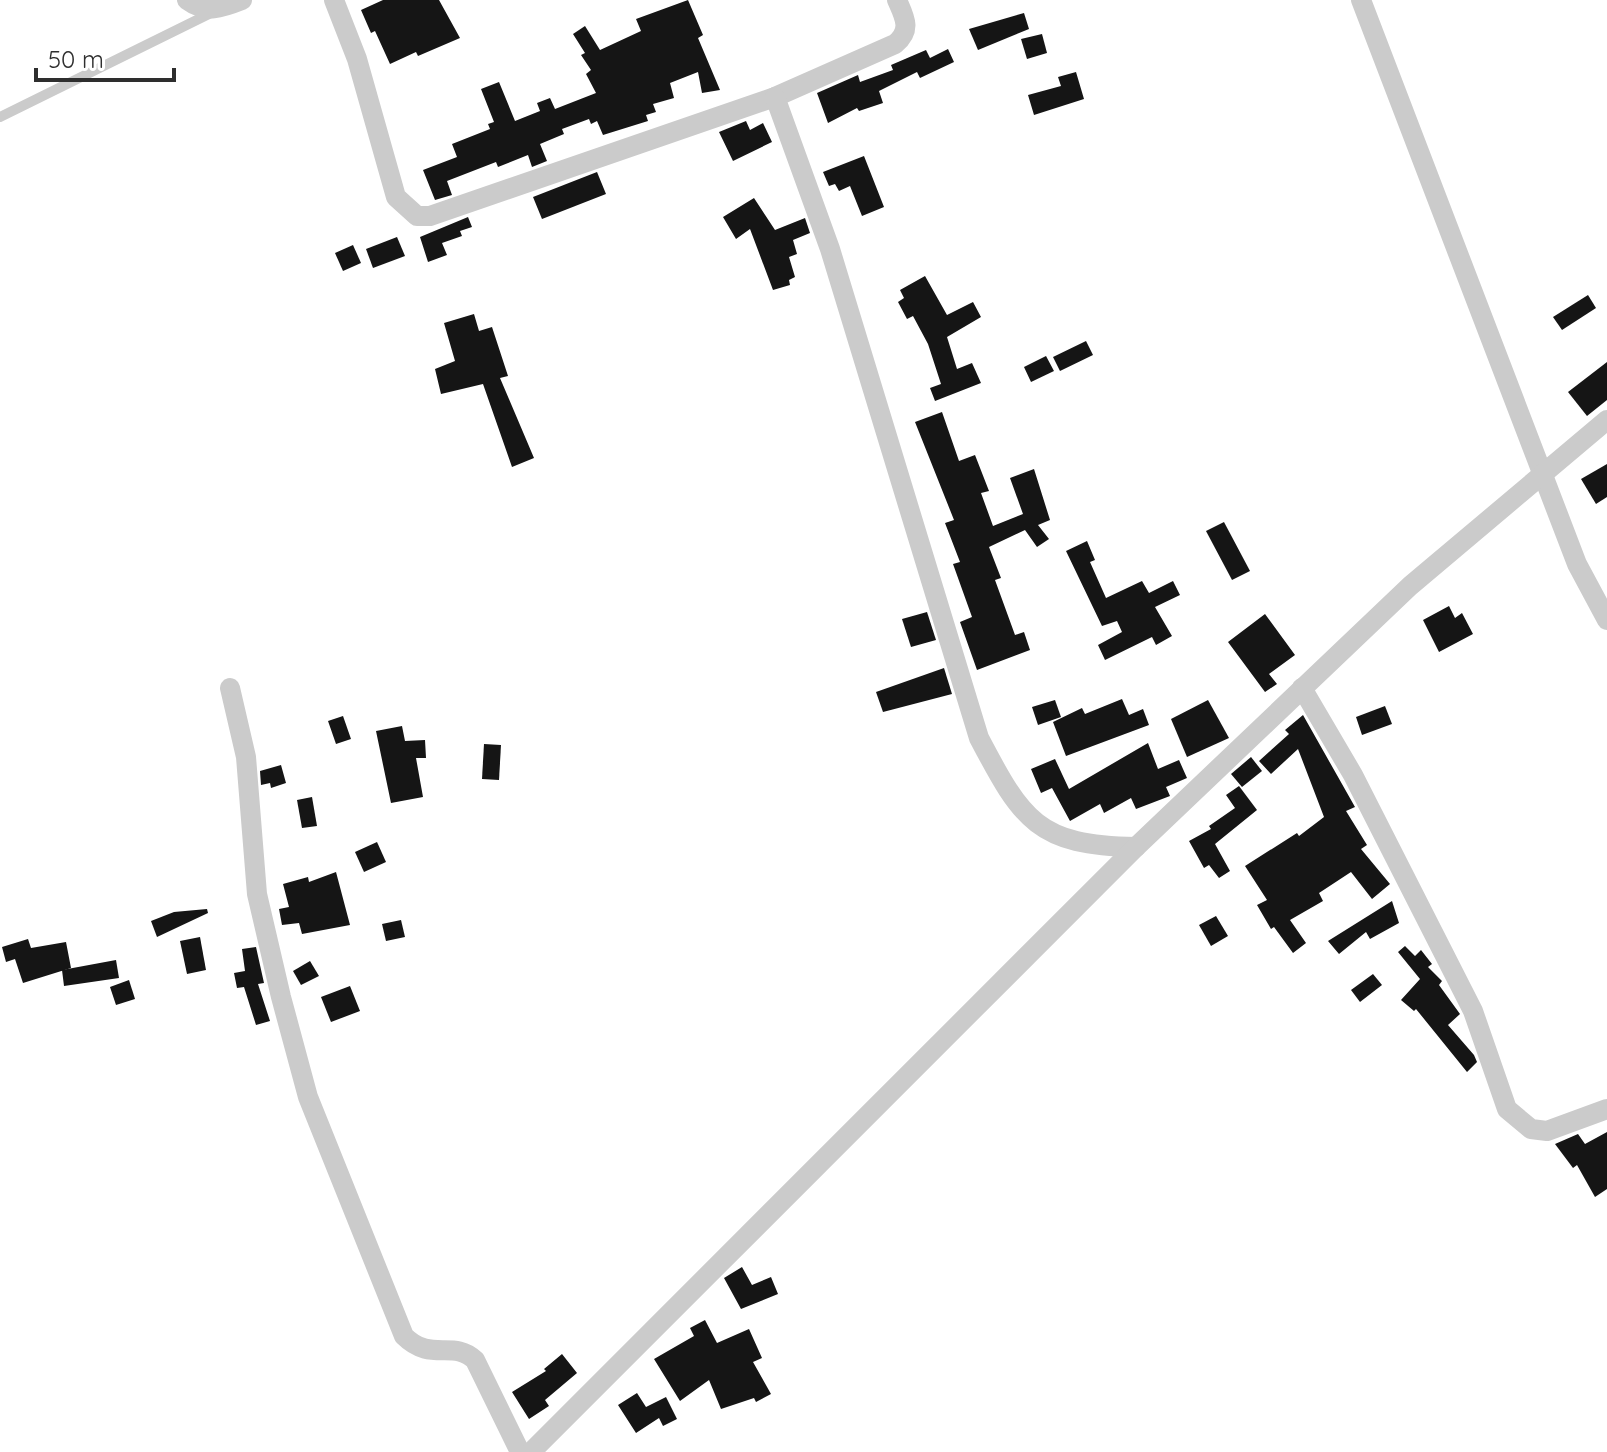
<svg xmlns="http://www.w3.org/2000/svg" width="1607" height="1452" viewBox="0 0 1607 1452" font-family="Quicksand,sans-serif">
  <rect width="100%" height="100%" fill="#fff"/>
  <g fill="#151515">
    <path d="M 383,0 L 439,0 L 460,38 L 418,56 L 416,52 L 390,64 L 375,31 L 371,33 L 361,10 Z"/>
    <path d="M 688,0 L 703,35 L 698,38 L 720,90 L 702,93 L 698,72 L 670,83 L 674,98 L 653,104 L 656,112 L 646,115 L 648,121 L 603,135 L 597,121 L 591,124 L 589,119 L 562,129 L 564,134 L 540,144 L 547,161 L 532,167 L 528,155 L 498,167 L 496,162 L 447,181 L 452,195 L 435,200 L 423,170 L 457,157 L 452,144 L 490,129 L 488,124 L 494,122 L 481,89 L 499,82 L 515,121 L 540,111 L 537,103 L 550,98 L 555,109 L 596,93 L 586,74 L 591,70 L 581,55 L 585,53 L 573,34 L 585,26 L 600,50 L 641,31 L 636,19 Z"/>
    <path d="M 1024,13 L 1029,29 L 978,50 L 969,29 Z"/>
    <path d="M 1042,34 L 1047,53 L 1027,59 L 1021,39 Z"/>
    <path d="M 948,49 L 954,62 L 920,78 L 917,72 L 879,91 L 883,103 L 859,111 L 857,108 L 828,123 L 817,93 L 858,75 L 860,82 L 893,70 L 891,65 L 926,50 L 930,58 Z"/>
    <path d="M 1076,72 L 1084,99 L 1034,115 L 1028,95 L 1061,86 L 1058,77 Z"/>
    <path d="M 746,121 L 750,130 L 763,123 L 772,142 L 733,161 L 719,132 Z"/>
    <path d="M 864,156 L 884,207 L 862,216 L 850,186 L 839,191 L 835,184 L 829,186 L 823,172 Z"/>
    <path d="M 597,172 L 606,194 L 542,219 L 533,197 Z"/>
    <path d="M 754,198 L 775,230 L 805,218 L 810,233 L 793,240 L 797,254 L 789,257 L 795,277 L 789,280 L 790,285 L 773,290 L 750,229 L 736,239 L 723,217 Z"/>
    <path d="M 468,217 L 472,227 L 460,231 L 462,236 L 442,243 L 447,255 L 428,262 L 420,237 Z"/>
    <path d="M 397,237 L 405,256 L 373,268 L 366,249 Z"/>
    <path d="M 353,245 L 361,263 L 343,271 L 335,253 Z"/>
    <path d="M 925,276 L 947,315 L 973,302 L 981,317 L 947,337 L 957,369 L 972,363 L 981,383 L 935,401 L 930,388 L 941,384 L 928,344 L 913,316 L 907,319 L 898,302 L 904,298 L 900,290 Z"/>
    <path d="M 1588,295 L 1596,308 L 1562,330 L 1553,317 Z"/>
    <path d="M 474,314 L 479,331 L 492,327 L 508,376 L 500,378 L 534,458 L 512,467 L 483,384 L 441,394 L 435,369 L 455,361 L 444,323 Z"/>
    <path d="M 1086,341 L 1093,355 L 1060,371 L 1053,357 Z"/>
    <path d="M 1046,356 L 1054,371 L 1031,382 L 1024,367 Z"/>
    <path d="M 1607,362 L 1607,400 L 1587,416 L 1568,392 Z"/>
    <path d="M 942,412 L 959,461 L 975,455 L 989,491 L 981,493 L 993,526 L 1023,514 L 1010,478 L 1034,469 L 1050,520 L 1038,525 L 1049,539 L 1037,547 L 1025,530 L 989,547 L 1001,578 L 995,580 L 1015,635 L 1024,632 L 1030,650 L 977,670 L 960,622 L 972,617 L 953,564 L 960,562 L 945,523 L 954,520 L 915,422 Z"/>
    <path d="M 1607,464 L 1607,497 L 1596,504 L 1581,479 Z"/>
    <path d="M 1224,522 L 1250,571 L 1232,580 L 1206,531 Z"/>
    <path d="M 1087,541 L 1095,560 L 1090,562 L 1106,598 L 1142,581 L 1149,593 L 1173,581 L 1180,595 L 1155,607 L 1172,636 L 1156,645 L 1152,637 L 1105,660 L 1098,645 L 1122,632 L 1117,621 L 1102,626 L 1066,551 Z"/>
    <path d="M 1449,606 L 1455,618 L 1462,613 L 1473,634 L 1439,652 L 1423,620 Z"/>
    <path d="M 927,612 L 936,640 L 911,647 L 902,619 Z"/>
    <path d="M 1265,614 L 1295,655 L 1269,674 L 1277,684 L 1265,692 L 1228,642 Z"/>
    <path d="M 944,668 L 952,694 L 883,712 L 876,692 Z"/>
    <path d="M 1122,699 L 1129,715 L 1143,709 L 1149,725 L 1066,756 L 1053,722 L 1082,708 L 1085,714 Z"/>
    <path d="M 1055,700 L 1061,717 L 1038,725 L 1032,707 Z"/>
    <path d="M 1208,700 L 1229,738 L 1187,757 L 1171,719 Z"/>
    <path d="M 1385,706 L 1392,724 L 1362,735 L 1356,717 Z"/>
    <path d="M 1303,715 L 1355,807 L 1346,811 L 1367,845 L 1361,849 L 1390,884 L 1372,899 L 1351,872 L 1319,893 L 1323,901 L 1290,920 L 1306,943 L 1293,953 L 1274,927 L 1271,929 L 1257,905 L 1267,900 L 1245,866 L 1297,833 L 1299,836 L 1324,817 L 1298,749 L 1271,774 L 1259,761 L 1289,734 L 1285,730 Z"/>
    <path d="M 343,716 L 351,739 L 336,744 L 328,721 Z"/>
    <path d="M 402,726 L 405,741 L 425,740 L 426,758 L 416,758 L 423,797 L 391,803 L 376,731 Z"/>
    <path d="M 1148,743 L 1158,769 L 1179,760 L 1187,778 L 1166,787 L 1170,796 L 1136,809 L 1131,798 L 1104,813 L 1100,804 L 1070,821 L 1052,788 L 1041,793 L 1031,769 L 1055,759 L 1069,789 Z"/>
    <path d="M 484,744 L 501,745 L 499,780 L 482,779 Z"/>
    <path d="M 1251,757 L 1262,771 L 1242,787 L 1231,774 Z"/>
    <path d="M 281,765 L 286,783 L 271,788 L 270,783 L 261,785 L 260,771 Z"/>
    <path d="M 1239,786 L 1257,810 L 1215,844 L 1230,871 L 1219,878 L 1209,865 L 1204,868 L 1189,841 L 1211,829 L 1209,826 L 1235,808 L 1226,795 Z"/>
    <path d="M 312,797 L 317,826 L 302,828 L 297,800 Z"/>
    <path d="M 377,842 L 386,862 L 364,872 L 355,852 Z"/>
    <path d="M 336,872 L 350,925 L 302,934 L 299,923 L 282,925 L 279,909 L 289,907 L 283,884 L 308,877 L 309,882 Z"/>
    <path d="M 1392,901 L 1399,923 L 1370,939 L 1366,932 L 1339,954 L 1328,941 Z"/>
    <path d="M 207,909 L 208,913 L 157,937 L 151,921 L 174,912 Z"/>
    <path d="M 1216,916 L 1228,936 L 1211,946 L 1199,925 Z"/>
    <path d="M 401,920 L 405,937 L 386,941 L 382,924 Z"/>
    <path d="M 200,937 L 206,970 L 187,974 L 180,941 Z"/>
    <path d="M 28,939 L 31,948 L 66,942 L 71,968 L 23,983 L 15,959 L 6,962 L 2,947 Z"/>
    <path d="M 1405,946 L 1415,956 L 1421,950 L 1432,964 L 1428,967 L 1442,981 L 1439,985 L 1460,1014 L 1448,1025 L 1474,1055 L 1477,1062 L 1467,1072 L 1416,1009 L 1414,1011 L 1401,1000 L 1420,979 L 1398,952 Z"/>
    <path d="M 256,947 L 264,983 L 258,984 L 270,1021 L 256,1025 L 244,987 L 237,988 L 234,973 L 245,971 L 242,949 Z"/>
    <path d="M 116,960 L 119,978 L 64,986 L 62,970 Z"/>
    <path d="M 310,961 L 319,976 L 301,985 L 293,971 Z"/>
    <path d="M 1373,974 L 1382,985 L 1360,1002 L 1351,990 Z"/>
    <path d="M 129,980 L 135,999 L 116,1005 L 110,987 Z"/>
    <path d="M 350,986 L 360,1011 L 331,1022 L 321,997 Z"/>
    <path d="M 1607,1132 L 1607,1189 L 1595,1197 L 1577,1165 L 1573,1168 L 1555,1144 L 1578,1134 L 1585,1144 Z"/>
    <path d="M 742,1267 L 752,1285 L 771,1277 L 778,1294 L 741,1309 L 724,1278 Z"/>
    <path d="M 705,1320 L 717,1343 L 749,1329 L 762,1358 L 753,1362 L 771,1394 L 756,1402 L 754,1398 L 721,1409 L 709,1380 L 680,1401 L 654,1359 L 694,1336 L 690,1328 Z"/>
    <path d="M 562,1354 L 577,1373 L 545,1400 L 549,1406 L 529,1419 L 512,1392 L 546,1371 L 544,1369 Z"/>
    <path d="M 637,1393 L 646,1407 L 666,1397 L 677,1419 L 663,1426 L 659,1418 L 636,1433 L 618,1405 Z"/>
  </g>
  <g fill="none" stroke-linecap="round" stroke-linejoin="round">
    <path stroke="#cbcbcb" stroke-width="10" d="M 0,117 L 213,12"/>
    <g stroke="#cbcbcb" stroke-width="20">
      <path d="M 187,0 C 206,14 222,8 242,0"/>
      <path d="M 334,0 L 357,59 L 396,197 L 417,216 L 430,216 L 775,97 L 895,44 C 912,30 905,18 897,0"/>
      <path d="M 1361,0 L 1577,564 L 1607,620"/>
      <path d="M 775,97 L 830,249 L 979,738 C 1022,820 1038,846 1136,847"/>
      <path d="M 230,688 L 246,757 L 257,894 L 281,997 L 308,1097 L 404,1336 C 431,1363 453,1339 475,1360 L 520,1452"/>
      <path d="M 1302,688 L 1353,775 L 1473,1011 L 1507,1109 L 1531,1129 L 1547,1131 L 1607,1109"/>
      <path d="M 531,1452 L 1136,847 L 1410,586 L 1607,420"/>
    </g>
  </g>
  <path d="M36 68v12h138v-12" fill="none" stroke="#2e2e2e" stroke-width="4"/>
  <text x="48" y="68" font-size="24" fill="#2e2e2e" stroke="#ffffff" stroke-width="6" paint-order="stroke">50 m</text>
</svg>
